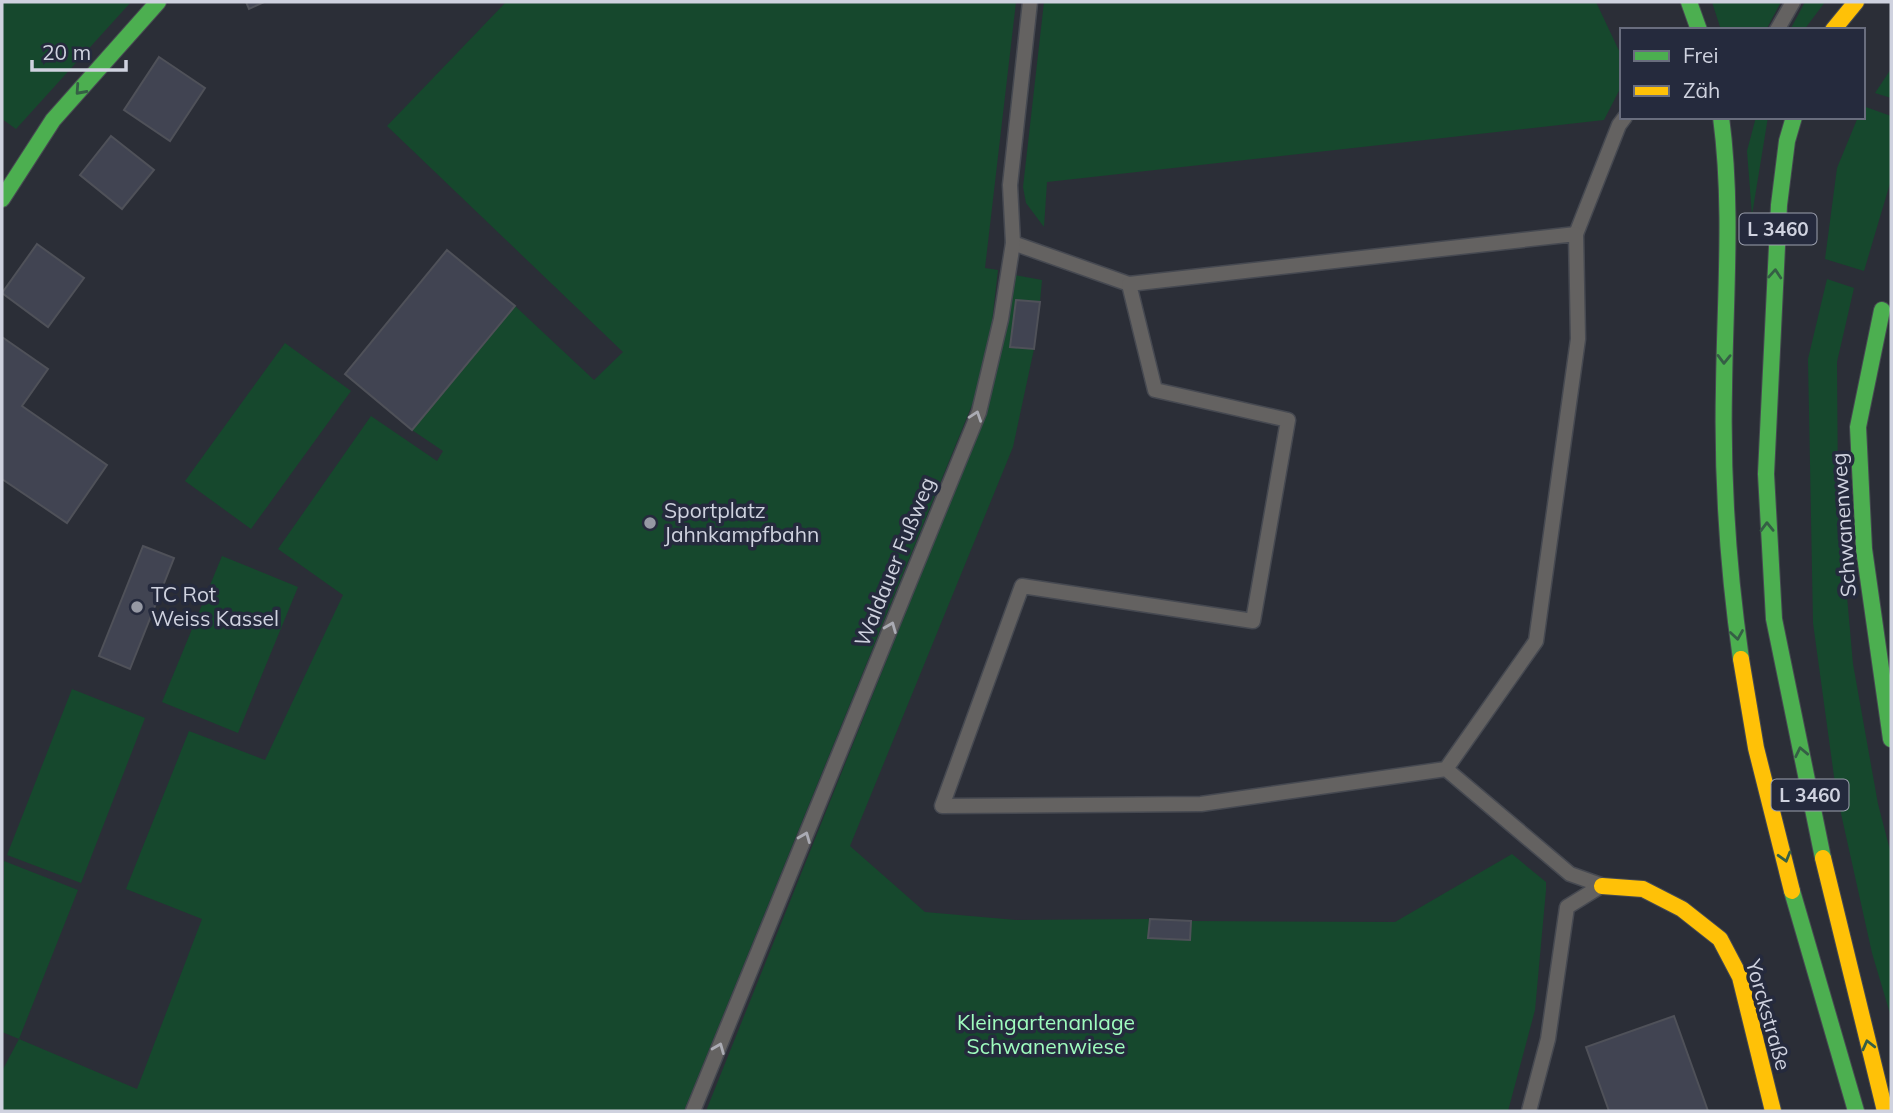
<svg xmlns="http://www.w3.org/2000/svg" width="1893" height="1113" viewBox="0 0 1893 1113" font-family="Mulish,sans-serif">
  <rect width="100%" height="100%" fill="#2b2e37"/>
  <g fill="#16482d">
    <path d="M 2,2 L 131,2 L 16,129 L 2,119 Z"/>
    <path d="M 506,2 L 1016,2 L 985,268 L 998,270 L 992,322 L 974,400 L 684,1111 L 2,1111 L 2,1071 L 19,1039 L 2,1032 L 4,861 L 78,890 L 19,1039 L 137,1089 L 202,919 L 126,889 L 189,731 L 265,760 L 343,595 L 278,549 L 371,416 L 437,461 L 443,451 L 412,430 L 515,306 L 594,380 L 623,352 L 387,126 Z"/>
    <path d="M 1044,2 L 1596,2 L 1622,57 L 1622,85 L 1604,120 L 1047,182 L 1044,227 L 1026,203 L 1023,187 Z"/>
    <path d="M 1712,2 L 1781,2 L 1766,30 L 1721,30 Z"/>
    <path d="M 1805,2 L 1825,2 L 1804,30 L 1790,30 Z"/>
    <path d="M 1891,69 L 1891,98 L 1875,93 Z"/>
    <path d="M 1863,106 L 1891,116 L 1891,180 L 1864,271 L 1825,259 L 1837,168 L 1858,117 L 1863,117 Z"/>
    <path d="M 1756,117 L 1768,117 L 1752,215 L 1747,151 Z"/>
    <path d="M 1015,275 L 1042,280 L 1040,302 L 1016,300 L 1010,347 L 1034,349 L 1013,447 L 850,846 L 925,912 L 1016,920 L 1150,919 L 1148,938 L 1190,940 L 1191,921 L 1395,922 L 1512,854 L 1546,882 L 1546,890 L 1535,1010 L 1508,1111 L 706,1111 L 980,427 L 1008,317 Z"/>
    <path d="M 1827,279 L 1854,288 L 1837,362 L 1838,495 L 1853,664 L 1878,804 L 1891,854 L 1891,1017 L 1872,953 L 1836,791 L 1813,623 L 1808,359 Z"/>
    <path d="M 285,343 L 351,391 L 251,529 L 185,481 Z"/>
    <path d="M 222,556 L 298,587 L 238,733 L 162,702 Z"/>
    <path d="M 72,689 L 145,718 L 81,883 L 7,855 Z"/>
  </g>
  <g fill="#414452" stroke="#4f5159" stroke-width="2">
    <path d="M 246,2 L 264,2 L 249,9 Z"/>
    <path d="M 159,57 L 205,88 L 170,141 L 124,110 Z"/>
    <path d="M 111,136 L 154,170 L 122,209 L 80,175 Z"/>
    <path d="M 37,244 L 84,278 L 48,327 L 2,293 Z"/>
    <path d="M 447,250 L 515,306 L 412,430 L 345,374 Z"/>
    <path d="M 1016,300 L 1040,302 L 1034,349 L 1010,347 Z"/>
    <path d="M 2,337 L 48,369 L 22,406 L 107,465 L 67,523 L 2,479 Z"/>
    <path d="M 143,546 L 174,558 L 130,669 L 99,656 Z"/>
    <path d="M 1150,919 L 1191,921 L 1190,940 L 1148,938 Z"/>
    <path d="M 1674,1016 L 1708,1111 L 1609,1111 L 1586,1047 Z"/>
  </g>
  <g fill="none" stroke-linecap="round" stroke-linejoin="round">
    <g stroke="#464951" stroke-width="17">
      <g id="lane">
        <path d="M 1777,30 L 1793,2"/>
        <path d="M 1576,234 L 1619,125 L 1625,117"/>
        <path d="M 1013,243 L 1129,284"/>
        <path d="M 1446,769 L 1201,804 L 942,806 L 1022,586 L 1253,621 L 1288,420 L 1155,390 L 1129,284 L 1576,234 L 1578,339 L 1536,641 L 1446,769 L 1570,874 L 1601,885"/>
        <path d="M 693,1111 L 979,412 L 1001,319 L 1013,243 L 1010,185 L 1030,2"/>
        <path d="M 1529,1111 L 1548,1039 L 1567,907 L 1601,886"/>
      </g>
    </g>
    <g stroke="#464951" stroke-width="18">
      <g id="fast">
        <path d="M 1689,2 L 1699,30"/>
        <path d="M 1721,117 C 1733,207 1725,297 1724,388 C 1722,479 1728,569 1741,659"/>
        <path d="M 1794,117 L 1787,141 L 1779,205 L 1766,474 L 1774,619 L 1823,858"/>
        <path d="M 2,199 L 53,120 L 158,2"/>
        <path d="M 1882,310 L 1858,427 L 1864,549 L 1891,739"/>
        <path d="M 1792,891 L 1856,1111"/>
      </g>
    </g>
    <g stroke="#464951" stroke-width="18">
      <g id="slow">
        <path d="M 1833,30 L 1856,2"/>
        <path d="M 1741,659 L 1756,748 L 1792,891"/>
        <path d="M 1823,858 L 1885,1111"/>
        <path d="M 1602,886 L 1643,889 L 1682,909 L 1720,939 L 1740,977 L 1773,1111"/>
      </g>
    </g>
    <use href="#lane" stroke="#646261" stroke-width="14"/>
    <use href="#fast" stroke="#4caf50" stroke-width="16"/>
    <use href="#slow" stroke="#ffc107" stroke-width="16"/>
  </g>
  <defs><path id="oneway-chevron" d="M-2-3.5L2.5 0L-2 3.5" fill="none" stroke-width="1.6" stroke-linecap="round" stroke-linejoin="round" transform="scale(1.75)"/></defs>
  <g stroke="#355f45">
    <use href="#oneway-chevron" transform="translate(80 90) rotate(132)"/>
    <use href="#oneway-chevron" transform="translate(1775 274) rotate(-86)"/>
    <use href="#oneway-chevron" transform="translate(1724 359) rotate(91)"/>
    <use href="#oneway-chevron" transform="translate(1767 527) rotate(-91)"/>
    <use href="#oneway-chevron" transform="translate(1737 635) rotate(81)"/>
    <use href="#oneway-chevron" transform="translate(1801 752) rotate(-102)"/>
    <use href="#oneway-chevron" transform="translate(1785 857) rotate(74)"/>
    <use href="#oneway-chevron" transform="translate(1868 1045) rotate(-104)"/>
  </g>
  <g stroke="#aaabb3">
    <use href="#oneway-chevron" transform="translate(976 416) rotate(-71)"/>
    <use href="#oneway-chevron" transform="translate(891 627) rotate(-68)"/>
    <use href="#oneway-chevron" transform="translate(805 837) rotate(-68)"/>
    <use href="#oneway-chevron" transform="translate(719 1048) rotate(-68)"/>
  </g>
  <g fill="#9699a4" stroke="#252a3d" stroke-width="2.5">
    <circle cx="650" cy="523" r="7"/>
    <circle cx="137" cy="607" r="7"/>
  </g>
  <g text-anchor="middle" stroke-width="7" stroke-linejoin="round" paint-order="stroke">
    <g fill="#252a3d" stroke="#9ca0ae" stroke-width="2">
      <rect x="1739.5" y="213.5" width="77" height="31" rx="5"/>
      <rect x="1771.5" y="779.5" width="77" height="31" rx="5"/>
    </g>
    <g font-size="19" font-weight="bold" fill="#cfd2df">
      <text x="1778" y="236">L 3460</text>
      <text x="1810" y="802">L 3460</text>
    </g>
    <g font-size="21" fill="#cfd2df" stroke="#252a3d" text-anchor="start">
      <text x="664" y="518">Sportplatz<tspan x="664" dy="24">Jahnkampfbahn</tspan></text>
      <text x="151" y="602">TC Rot<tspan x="151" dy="24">Weiss Kassel</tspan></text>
    </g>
    <g font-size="21" fill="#cfd2df" stroke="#252a3d">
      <text transform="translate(1844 525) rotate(-94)" y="7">Schwanenweg</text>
      <text transform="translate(895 562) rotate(-68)" y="7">Waldauer Fußweg</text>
      <text transform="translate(1768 1015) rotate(74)" y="7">Yorckstraße</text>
    </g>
    <g font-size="21" fill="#9ffcbe" stroke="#252a3d">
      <text x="1046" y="1030">Kleingartenanlage<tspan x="1046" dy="24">Schwanenwiese</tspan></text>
    </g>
  </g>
  <rect width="1893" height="1113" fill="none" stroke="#cfd2df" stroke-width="7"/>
  <rect x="1620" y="28" width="245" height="91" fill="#252a3d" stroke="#696d7e" stroke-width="2"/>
  <rect x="1634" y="51" width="35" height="10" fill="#4caf50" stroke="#696d7e" stroke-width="2"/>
  <text x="1683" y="63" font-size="21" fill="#cfd2df">Frei</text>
  <rect x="1634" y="86" width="35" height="10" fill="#ffc107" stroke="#696d7e" stroke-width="2"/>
  <text x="1683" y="98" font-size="21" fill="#cfd2df">Zäh</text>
  <path d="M32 60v10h94v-10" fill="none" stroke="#cfd2df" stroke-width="3.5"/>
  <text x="42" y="60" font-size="21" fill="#cfd2df" stroke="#252a3d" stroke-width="5" paint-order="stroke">20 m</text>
</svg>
